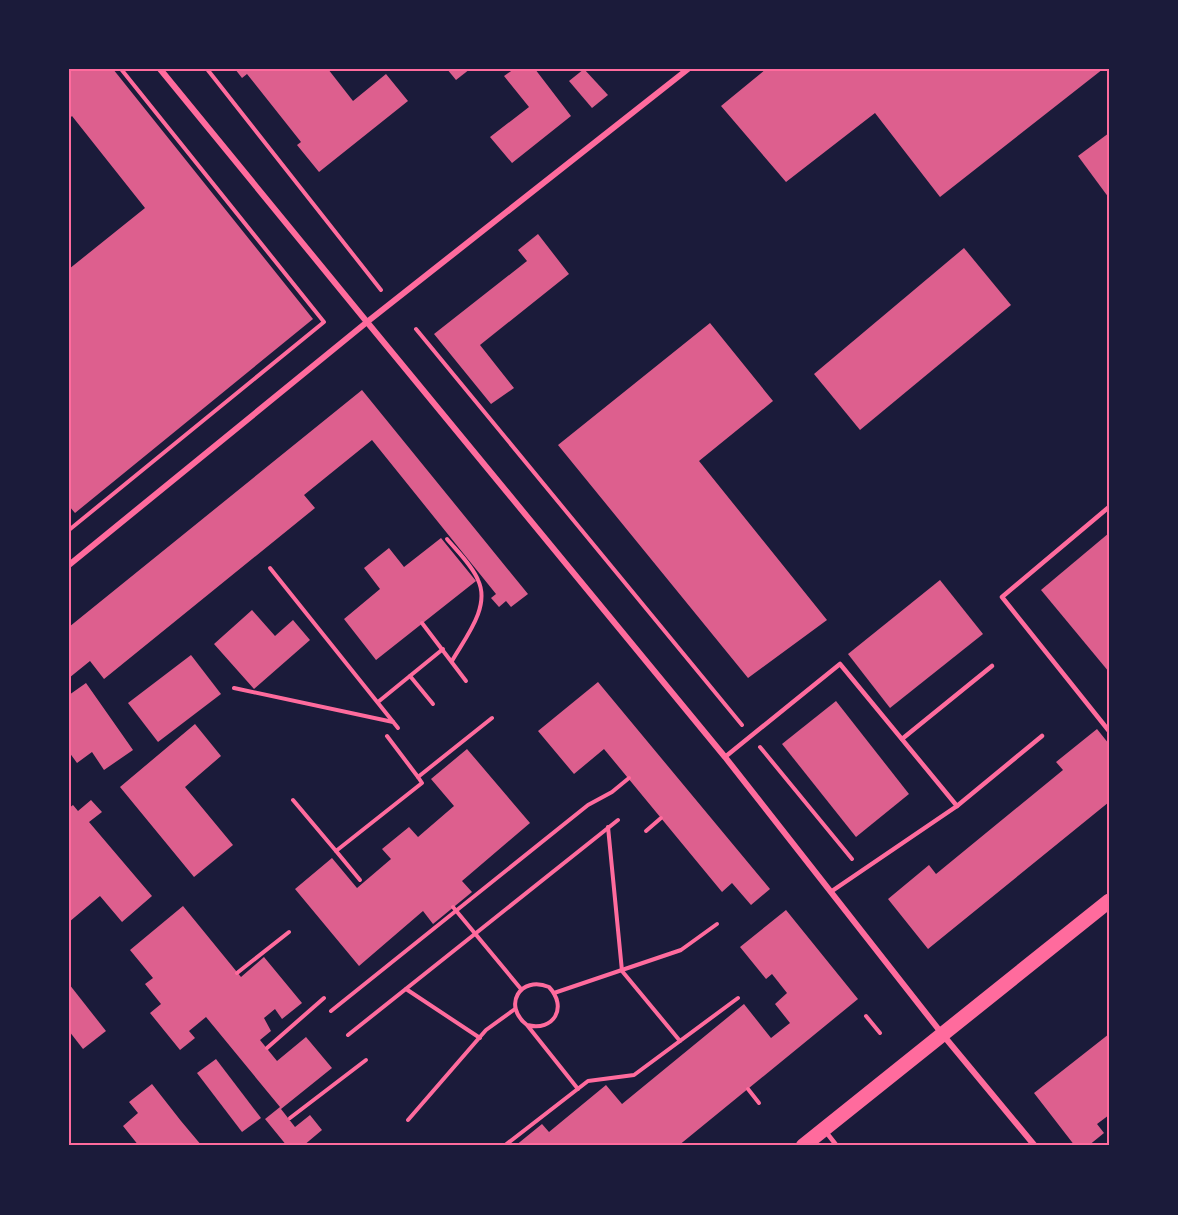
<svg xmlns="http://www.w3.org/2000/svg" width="1178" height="1215" viewBox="0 0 1178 1215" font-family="Lato,sans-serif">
  <rect width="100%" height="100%" fill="#1b1b3a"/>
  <g fill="#dd5f8e">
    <path d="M 69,69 L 113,69 L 313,319 L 75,513 L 69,506 L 69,269 L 145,208 L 72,116 L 69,119 Z"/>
    <path d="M 235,69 L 328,69 L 353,101 L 386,74 L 408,101 L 319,172 L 297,145 L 301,142 L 247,74 L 242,78 Z"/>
    <path d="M 447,69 L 470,69 L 456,80 Z"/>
    <path d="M 514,69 L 535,69 L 571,116 L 512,163 L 490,137 L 529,107 L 504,76 Z"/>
    <path d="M 584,69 L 608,95 L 592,108 L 569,81 Z"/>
    <path d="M 766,69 L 1103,69 L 940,197 L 875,113 L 786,182 L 721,106 Z"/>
    <path d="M 1109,133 L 1109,198 L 1078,156 Z"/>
    <path d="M 538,234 L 569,274 L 480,345 L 514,388 L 491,404 L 434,334 L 527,261 L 518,250 Z"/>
    <path d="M 964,248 L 1011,305 L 860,430 L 814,374 Z"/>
    <path d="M 710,323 L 773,401 L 699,461 L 827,620 L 748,678 L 558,445 Z"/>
    <path d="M 362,390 L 528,594 L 511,607 L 506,601 L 499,607 L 491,598 L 496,594 L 372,440 L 304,495 L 315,508 L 104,679 L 90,661 L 69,678 L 69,627 Z"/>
    <path d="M 1109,533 L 1109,672 L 1041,590 Z"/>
    <path d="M 441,538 L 476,581 L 376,660 L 344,619 L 380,589 L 364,568 L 389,548 L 404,567 Z"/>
    <path d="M 940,580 L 983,634 L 890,708 L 848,654 Z"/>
    <path d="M 252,610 L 275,636 L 293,620 L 310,640 L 254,689 L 214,644 Z"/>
    <path d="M 191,655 L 221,694 L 158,742 L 128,703 Z"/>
    <path d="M 598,682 L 770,889 L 751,905 L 732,883 L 722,892 L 604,749 L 574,774 L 538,731 Z"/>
    <path d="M 86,683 L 133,750 L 104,770 L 92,752 L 77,763 L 69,752 L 69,695 Z"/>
    <path d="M 836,701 L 909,794 L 856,837 L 782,744 Z"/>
    <path d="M 195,724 L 221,756 L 185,787 L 233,845 L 194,877 L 120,787 Z"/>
    <path d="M 1097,729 L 1109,744 L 1109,802 L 928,949 L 888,899 L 929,865 L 936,874 L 1063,770 L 1056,762 Z"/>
    <path d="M 467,749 L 530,823 L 462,881 L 472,892 L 433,924 L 423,911 L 359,966 L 295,889 L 332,858 L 357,888 L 391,859 L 382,849 L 409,827 L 418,837 L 454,806 L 431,779 Z"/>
    <path d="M 91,800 L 102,812 L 89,822 L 152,896 L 122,922 L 100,896 L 69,922 L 69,808 L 73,805 L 78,811 Z"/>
    <path d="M 183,906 L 241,977 L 264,957 L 302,1003 L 282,1019 L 275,1009 L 264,1018 L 271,1031 L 260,1040 L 277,1061 L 306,1037 L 332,1068 L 281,1109 L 295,1127 L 310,1115 L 322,1130 L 303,1146 L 287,1146 L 265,1119 L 280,1107 L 206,1017 L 189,1031 L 195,1038 L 180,1050 L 150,1013 L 161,1004 L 145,984 L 153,978 L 130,950 Z"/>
    <path d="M 786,910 L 858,999 L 678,1146 L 515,1146 L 542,1124 L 549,1132 L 606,1085 L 622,1104 L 744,1004 L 771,1038 L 790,1023 L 775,1004 L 787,993 L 772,974 L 766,979 L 740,947 Z"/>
    <path d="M 69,984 L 106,1031 L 83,1049 L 69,1031 Z"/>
    <path d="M 1109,1034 L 1109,1115 L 1097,1124 L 1104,1133 L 1088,1146 L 1075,1146 L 1034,1093 Z"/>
    <path d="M 216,1059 L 261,1118 L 242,1132 L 197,1073 Z"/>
    <path d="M 152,1084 L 181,1121 L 202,1146 L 139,1146 L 123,1126 L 138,1113 L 129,1102 Z"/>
  </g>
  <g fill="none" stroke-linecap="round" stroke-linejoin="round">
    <g stroke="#ff6b9d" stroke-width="4">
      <path d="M 207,69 L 381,290"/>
      <path d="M 416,329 L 742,725"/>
      <path d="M 69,530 L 324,322 L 121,69"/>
      <path d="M 447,539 C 457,551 472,565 478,580 C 491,607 465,638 452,661"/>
      <path d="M 270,568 L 398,728"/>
      <path d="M 422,623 L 466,681"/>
      <path d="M 410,676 L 433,704"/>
      <path d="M 234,688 L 393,722"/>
      <path d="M 378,702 L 443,649"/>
      <path d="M 387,736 L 418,777"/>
      <path d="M 760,747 L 852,859"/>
      <path d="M 293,800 L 336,851 L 422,783 L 418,777 L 492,718"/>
      <path d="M 608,827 L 622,971 L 680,1041"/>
      <path d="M 646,831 L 661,818"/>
      <path d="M 336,851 L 360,880"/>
      <path d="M 453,907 L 521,989"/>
      <path d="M 237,973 L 289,932"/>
      <path d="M 406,989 L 480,1038"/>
      <path d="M 554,993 L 681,950 L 717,924"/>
      <path d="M 331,1011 L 588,805 L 612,792 L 629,778"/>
      <path d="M 866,1016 L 880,1033"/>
      <path d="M 527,1025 C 554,1032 568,1007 549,987 C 520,975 502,1006 527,1025 L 578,1089"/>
      <path d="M 348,1035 L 618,820"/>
      <path d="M 267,1048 L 324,998"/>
      <path d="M 748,1089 L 759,1103"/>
      <path d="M 290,1118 L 366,1060"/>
      <path d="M 408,1120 L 486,1030 L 515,1009"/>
      <path d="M 504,1146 L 588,1081 L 634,1075 L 738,998"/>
    </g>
    <g stroke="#ff6b9d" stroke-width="4.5">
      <path d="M 1109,507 L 1002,597 L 1109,731"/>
      <path d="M 902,739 L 992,666"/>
      <path d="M 725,757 L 840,664 L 957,806"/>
      <path d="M 832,891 L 957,806 L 1042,736"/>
      <path d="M 826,1132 L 837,1146"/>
    </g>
    <g stroke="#ff6b9d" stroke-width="6">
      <path d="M 160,69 L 367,322 L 725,757 L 943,1035 L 1035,1146"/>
      <path d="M 69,565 L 367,322 L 688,69"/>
    </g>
    <path stroke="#ff6b9d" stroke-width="15" d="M 803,1146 L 1109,901"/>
  </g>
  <rect width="1178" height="1215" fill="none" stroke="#1b1b3a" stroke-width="141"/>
  <rect x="70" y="70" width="1038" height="1074" fill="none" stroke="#ff6b9d" stroke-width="2"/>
</svg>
